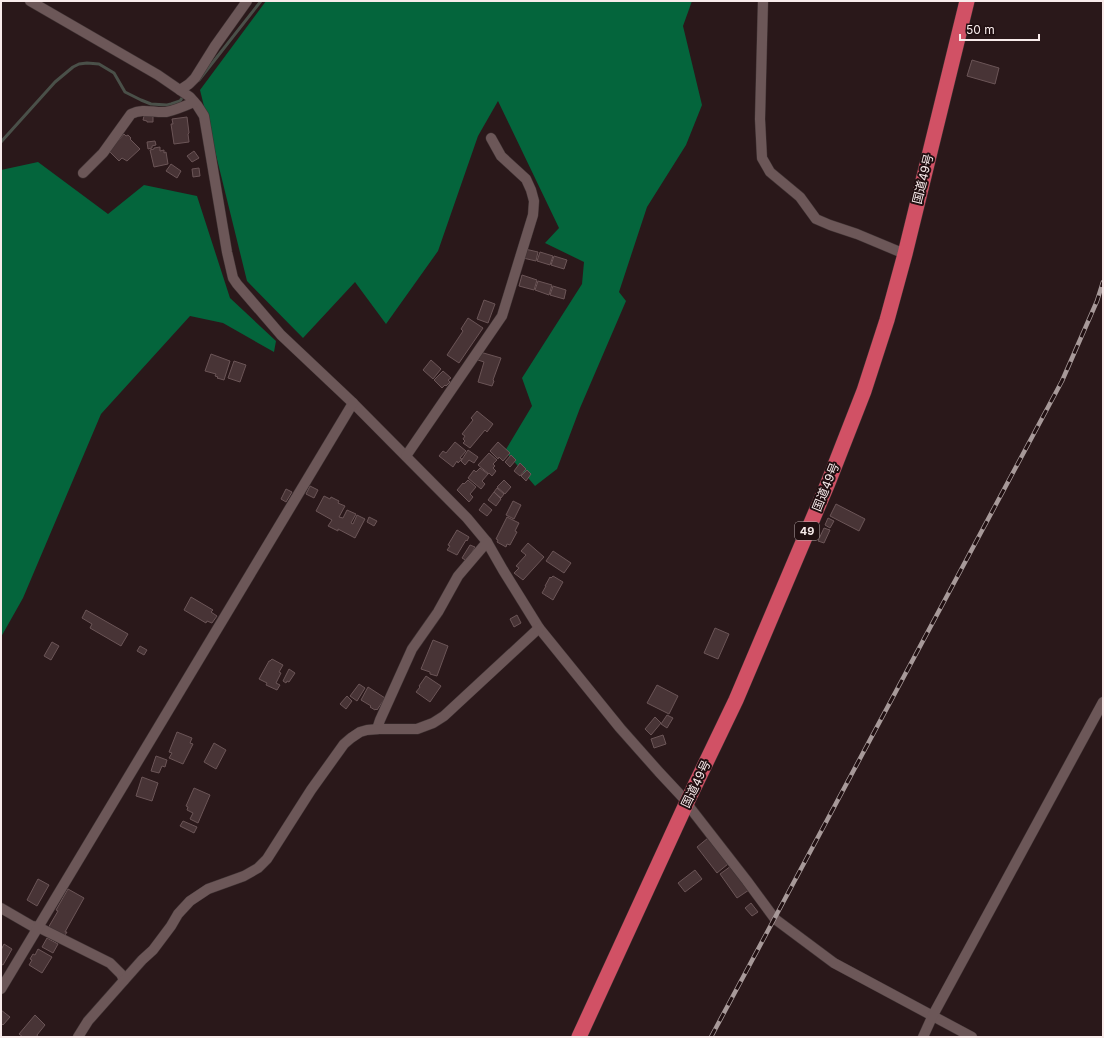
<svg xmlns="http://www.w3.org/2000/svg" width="1104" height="1038" viewBox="0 0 1104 1038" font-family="Inter,'Noto Sans JP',sans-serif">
  <rect width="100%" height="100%" fill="#2a181a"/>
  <g fill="#04653c">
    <path d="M 266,1 L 692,1 L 683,26 L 702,105 L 686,145 L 647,207 L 619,292 L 626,301 L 580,408 L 557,469 L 535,486 L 505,451 L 532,406 L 522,378 L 582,284 L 584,262 L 545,243 L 559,228 L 498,101 L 478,136 L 438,251 L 386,324 L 355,282 L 303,338 L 247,281 L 200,90 Z"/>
    <path d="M 38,162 L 108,214 L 144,185 L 197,196 L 230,298 L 276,341 L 274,352 L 223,323 L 190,316 L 101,414 L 23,598 L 1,637 L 1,170 Z"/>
  </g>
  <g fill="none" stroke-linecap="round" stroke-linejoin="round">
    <g stroke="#4a5049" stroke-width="3">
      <path d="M 199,80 L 261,1"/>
      <path d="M 1,142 L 55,82 L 73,67 L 79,64 L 87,63 L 99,64 L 114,73 L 125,92 L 141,100 L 151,104 L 167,105 L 171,104 L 180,101 L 184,95"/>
    </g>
  </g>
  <g fill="#483436" stroke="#6b5557">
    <path d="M 972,60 L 999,68 L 995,84 L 967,76 Z"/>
    <path d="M 144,116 L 153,116 L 153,122 L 147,122 L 147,121 L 143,120 Z"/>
    <path d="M 187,117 L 189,133 L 188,134 L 189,142 L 174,144 L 171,124 L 173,124 L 172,119 Z"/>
    <path d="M 124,134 L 126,136 L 128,135 L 131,138 L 130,139 L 140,149 L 127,161 L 122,158 L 119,161 L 109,151 Z"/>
    <path d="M 155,141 L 156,145 L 152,146 L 152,148 L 148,149 L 147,142 Z"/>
    <path d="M 160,147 L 160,151 L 164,150 L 164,153 L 166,152 L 168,164 L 154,167 L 150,150 L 154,149 L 154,148 Z"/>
    <path d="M 194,151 L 199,158 L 192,162 L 187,156 Z"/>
    <path d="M 171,164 L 181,171 L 177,178 L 166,171 Z"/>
    <path d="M 199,168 L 200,176 L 193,177 L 192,169 Z"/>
    <path d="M 525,249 L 538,252 L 536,261 L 523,258 Z"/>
    <path d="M 540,252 L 553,256 L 550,265 L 537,261 Z"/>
    <path d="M 554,256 L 567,260 L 564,269 L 551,265 Z"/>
    <path d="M 522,275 L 537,280 L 534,290 L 519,286 Z"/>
    <path d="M 538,281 L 552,285 L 549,295 L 535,290 Z"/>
    <path d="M 553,286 L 566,290 L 564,299 L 550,295 Z"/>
    <path d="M 484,300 L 495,304 L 488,323 L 477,319 Z"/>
    <path d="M 468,318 L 483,328 L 459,363 L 447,355 L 463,331 L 461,329 Z"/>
    <path d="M 480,352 L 501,358 L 493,380 L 494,381 L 492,386 L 478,382 L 484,362 L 478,360 Z"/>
    <path d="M 211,354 L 230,361 L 224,380 L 217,378 L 218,377 L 215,376 L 216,374 L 205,371 Z"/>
    <path d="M 431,360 L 441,369 L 433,379 L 423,370 Z"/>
    <path d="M 234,361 L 246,365 L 240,382 L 228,378 Z"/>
    <path d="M 443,371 L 451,378 L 448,380 L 450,382 L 446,386 L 445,385 L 442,388 L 434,380 Z"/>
    <path d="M 477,411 L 493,424 L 487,432 L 485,430 L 470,448 L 463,443 L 465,441 L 463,439 L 465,436 L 462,434 L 473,420 L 471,418 Z"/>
    <path d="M 455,442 L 466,451 L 460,458 L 462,459 L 458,463 L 457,461 L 453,467 L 439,456 L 443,451 L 446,453 Z"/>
    <path d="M 498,442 L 510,453 L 503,461 L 499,457 L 498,459 L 490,451 Z"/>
    <path d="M 468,450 L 478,457 L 474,463 L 469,460 L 465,465 L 461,461 Z"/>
    <path d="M 489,453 L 497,460 L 493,464 L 495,466 L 493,468 L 496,471 L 492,476 L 489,473 L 489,474 L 478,465 Z"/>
    <path d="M 511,455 L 516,460 L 510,467 L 505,462 Z"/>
    <path d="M 520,463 L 526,469 L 520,476 L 514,471 Z"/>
    <path d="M 480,468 L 488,474 L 482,481 L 485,484 L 481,489 L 468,478 L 474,470 L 476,472 Z"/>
    <path d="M 527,470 L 531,474 L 526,481 L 521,476 Z"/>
    <path d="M 468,480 L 476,487 L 470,494 L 473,497 L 469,502 L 457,490 L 463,483 L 464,484 Z"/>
    <path d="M 504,480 L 511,487 L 505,494 L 497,487 Z"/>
    <path d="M 310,486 L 318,490 L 314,498 L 306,494 Z"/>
    <path d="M 497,488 L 504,494 L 501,498 L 494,492 Z"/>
    <path d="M 286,489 L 292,492 L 286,502 L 281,499 Z"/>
    <path d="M 494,492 L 501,499 L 496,506 L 488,500 Z"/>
    <path d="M 324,496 L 330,499 L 331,497 L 339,501 L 338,503 L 345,506 L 339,517 L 343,518 L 347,510 L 356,514 L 351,523 L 353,524 L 357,515 L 365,519 L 355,538 L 338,529 L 338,531 L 328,526 L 332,520 L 316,511 Z"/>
    <path d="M 513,501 L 521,505 L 514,519 L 506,515 Z"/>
    <path d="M 484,503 L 492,510 L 487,516 L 479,510 Z"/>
    <path d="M 836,504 L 865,519 L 859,531 L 830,516 Z"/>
    <path d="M 369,517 L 377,521 L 374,526 L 367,522 Z"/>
    <path d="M 507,517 L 519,523 L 515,531 L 517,532 L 510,545 L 507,544 L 506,547 L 497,542 L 498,540 L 496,539 Z"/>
    <path d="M 828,518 L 834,521 L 830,528 L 825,525 Z"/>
    <path d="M 824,528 L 830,530 L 824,543 L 818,541 Z"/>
    <path d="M 457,530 L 469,537 L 467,541 L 466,540 L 457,555 L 447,550 L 450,546 L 448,545 Z"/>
    <path d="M 528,543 L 544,557 L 523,580 L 514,573 L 519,568 L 516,566 L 526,555 L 521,551 Z"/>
    <path d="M 470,545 L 475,547 L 467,561 L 462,558 Z"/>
    <path d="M 553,551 L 571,563 L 564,573 L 546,561 Z"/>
    <path d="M 553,576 L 563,582 L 553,600 L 542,593 L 546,586 L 545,586 L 550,577 L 551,578 Z"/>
    <path d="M 191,597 L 213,610 L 211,612 L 217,616 L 212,623 L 207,621 L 206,623 L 184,610 Z"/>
    <path d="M 86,610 L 128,634 L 121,646 L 90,628 L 92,624 L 82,618 Z"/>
    <path d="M 517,615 L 521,623 L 514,627 L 510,619 Z"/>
    <path d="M 715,628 L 729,634 L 718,659 L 704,653 Z"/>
    <path d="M 433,640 L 448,646 L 437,676 L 430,674 L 430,672 L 421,669 Z"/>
    <path d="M 52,642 L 59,646 L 51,660 L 44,656 Z"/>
    <path d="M 140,646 L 147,650 L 144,655 L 137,651 Z"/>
    <path d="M 272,659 L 283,665 L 279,672 L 281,673 L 276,683 L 280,685 L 277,690 L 266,685 L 267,683 L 259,679 L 269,661 L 270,661 Z"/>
    <path d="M 289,669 L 295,673 L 289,682 L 287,681 L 286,683 L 283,681 Z"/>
    <path d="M 426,676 L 441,686 L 430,702 L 416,692 L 420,687 L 419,686 Z"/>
    <path d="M 359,684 L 365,688 L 357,701 L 350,696 Z"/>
    <path d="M 657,685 L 678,696 L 669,714 L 647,703 Z"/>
    <path d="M 368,687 L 385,698 L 377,710 L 376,709 L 375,710 L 370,707 L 371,706 L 361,700 Z"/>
    <path d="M 347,696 L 352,701 L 346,709 L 340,704 Z"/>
    <path d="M 667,715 L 673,718 L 667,728 L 661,724 Z"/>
    <path d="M 655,717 L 661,723 L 651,735 L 645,729 Z"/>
    <path d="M 177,732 L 192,738 L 190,743 L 193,744 L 183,764 L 169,758 L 172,753 L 169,752 Z"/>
    <path d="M 663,735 L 666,744 L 654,748 L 651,739 Z"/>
    <path d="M 214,743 L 226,750 L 216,769 L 204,762 Z"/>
    <path d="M 156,756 L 167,760 L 165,767 L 162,766 L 159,773 L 151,771 Z"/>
    <path d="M 142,777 L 158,783 L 152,801 L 136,796 Z"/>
    <path d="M 194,788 L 210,795 L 198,823 L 190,819 L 193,813 L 187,810 L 188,807 L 186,806 Z"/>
    <path d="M 183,821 L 197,827 L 194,833 L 180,826 Z"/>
    <path d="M 708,838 L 728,864 L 717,873 L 697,847 Z"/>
    <path d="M 731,866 L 749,890 L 737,898 L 720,874 Z"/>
    <path d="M 695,870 L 702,879 L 685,892 L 678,883 Z"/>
    <path d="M 38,879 L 49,885 L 37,906 L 27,900 Z"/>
    <path d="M 68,889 L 84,898 L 65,932 L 67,932 L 64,937 L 48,928 L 58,911 L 56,910 Z"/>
    <path d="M 751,903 L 758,912 L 752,916 L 745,908 Z"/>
    <path d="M 47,938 L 58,944 L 53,953 L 42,947 Z"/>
    <path d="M 4,944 L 12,949 L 3,965 L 1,964 L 1,950 Z"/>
    <path d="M 38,949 L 52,957 L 42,973 L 29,965 L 32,960 L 30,959 L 33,954 L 35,955 Z"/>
    <path d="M 1,1010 L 10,1017 L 3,1025 L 1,1023 Z"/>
    <path d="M 35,1015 L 45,1025 L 37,1035 L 38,1037 L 23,1037 L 19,1034 Z"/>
  </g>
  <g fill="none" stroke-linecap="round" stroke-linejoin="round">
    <g stroke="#3f3233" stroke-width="11">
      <g id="minor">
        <path d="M 30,1 L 158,75 L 190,97 L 197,105 L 204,116 L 227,252 L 233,278 L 237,284 L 281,335 L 353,403 L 467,518 L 487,542 L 503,570 L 539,628 L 620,728 L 659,772 L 687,802 L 691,809 L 747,881 L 775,919 L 834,963 L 972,1037"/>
        <path d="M 763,1 L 760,119 L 762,158 L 770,172 L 800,197 L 816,219 L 830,225 L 857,234 L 905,254"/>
        <path d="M 180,90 L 189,84 L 195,78 L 215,46 L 247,1"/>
        <path d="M 83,173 L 103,153 L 131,114 C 144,108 153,113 166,112 C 176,110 185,106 194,102"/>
        <path d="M 406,456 L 502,316 L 533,215 L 534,201 L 531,190 L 526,179 L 501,156 L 491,138"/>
        <path d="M 377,729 L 380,720 L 412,649 L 438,612 L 458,576 L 487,542"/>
        <path d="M 1,908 L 32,926 L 38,927 L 110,963 L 121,974 L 124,980"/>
        <path d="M 1,989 L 353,403"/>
        <path d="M 78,1037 L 88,1021 L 142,960 L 153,950 L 171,926 L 178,914 L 190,901 L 208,889 L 244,876 L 258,868 L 267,859 L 311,790 L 344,744 L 351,738 L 360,732 L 367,730 L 379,729 L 417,729 L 433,723 L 444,716 L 539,628"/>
        <path d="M 923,1037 L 933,1015 L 1103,702"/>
      </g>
    </g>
    <g stroke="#3f3233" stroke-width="16">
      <path id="highway" d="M 579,1037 L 687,802 L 736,700 L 828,483 L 864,391 L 887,320 L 905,254 L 967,1"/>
    </g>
    <use href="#minor" stroke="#6c5758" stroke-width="10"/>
    <use href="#highway" stroke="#d15165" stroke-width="15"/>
    <g stroke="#a79999" stroke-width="4.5">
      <path id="rail" d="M 711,1037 L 1062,381 L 1097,301 L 1103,282"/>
    </g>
    <use href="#rail" stroke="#200f11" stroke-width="3" stroke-dasharray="9" stroke-linecap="butt"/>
  </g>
  <g text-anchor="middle" stroke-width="4" stroke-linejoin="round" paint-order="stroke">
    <rect fill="#200f11" stroke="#b7a9aa" stroke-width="1" x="795" y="522" width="24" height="18" rx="3"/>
    <g font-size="11" font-weight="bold" fill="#f8ebeb">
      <text x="807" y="535">49</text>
    </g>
    <g font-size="12" fill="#f8ebeb" stroke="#200f11">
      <text transform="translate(923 179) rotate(-76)" y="4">国道49号</text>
      <text transform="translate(826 487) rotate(-68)" y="4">国道49号</text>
      <text transform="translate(696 784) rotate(-64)" y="4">国道49号</text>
    </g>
  </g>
  <rect width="1104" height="1038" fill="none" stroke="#f8ebeb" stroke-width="4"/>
  <path d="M960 34v6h79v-6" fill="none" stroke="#f8ebeb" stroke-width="2"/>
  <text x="966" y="34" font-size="12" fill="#f8ebeb" stroke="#200f11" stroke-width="3" paint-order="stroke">50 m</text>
</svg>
